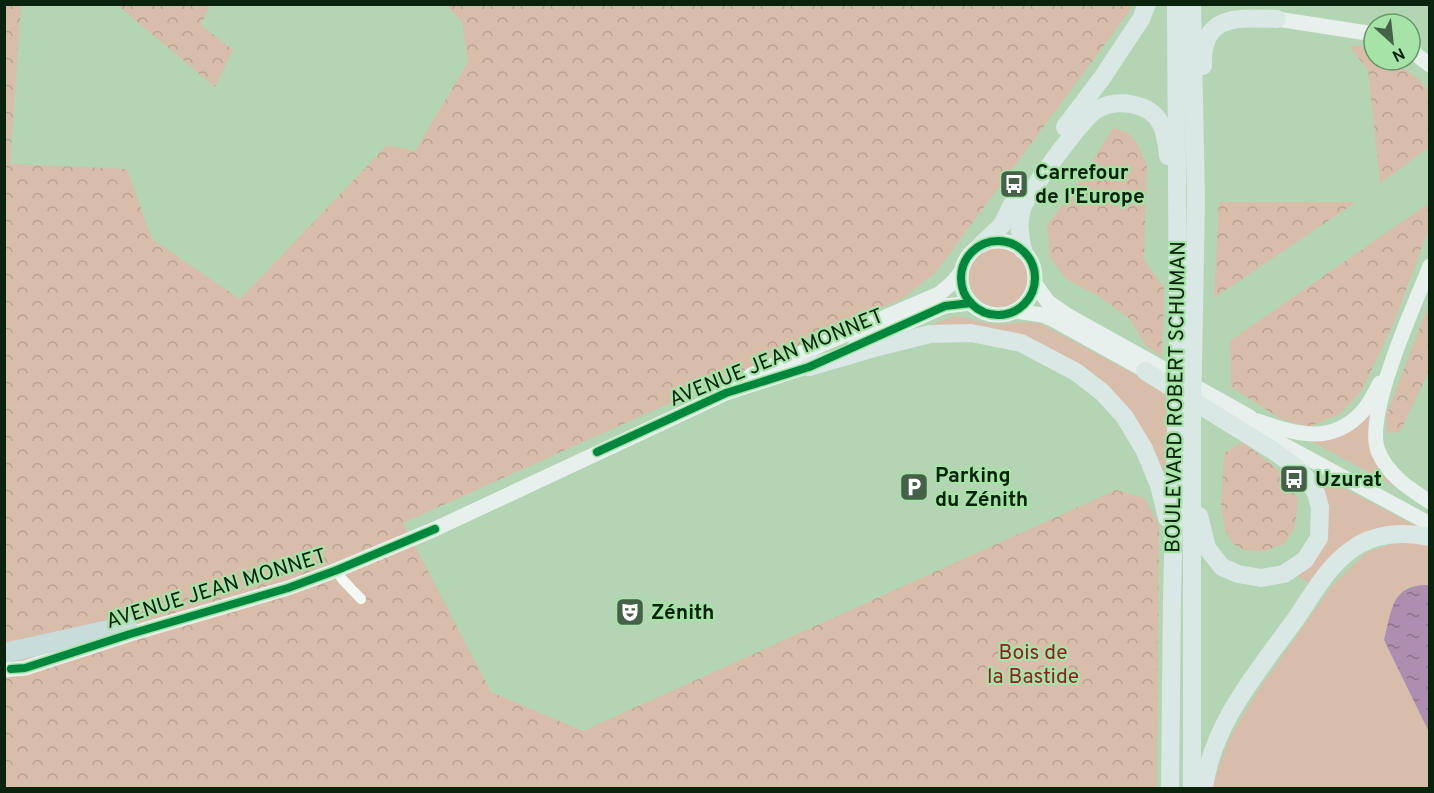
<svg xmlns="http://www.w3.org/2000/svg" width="1434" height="793" viewBox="0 0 1434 793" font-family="Overpass,sans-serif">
  <defs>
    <pattern id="forest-crowns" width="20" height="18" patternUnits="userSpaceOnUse" patternTransform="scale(1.5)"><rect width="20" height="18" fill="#d8bdab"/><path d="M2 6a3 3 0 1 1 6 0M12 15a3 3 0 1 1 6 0" fill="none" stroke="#b8a292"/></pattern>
    <pattern id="water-ripples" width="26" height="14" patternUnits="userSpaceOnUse" patternTransform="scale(1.5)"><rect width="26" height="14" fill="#ad8db0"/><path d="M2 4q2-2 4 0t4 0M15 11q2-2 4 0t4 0" fill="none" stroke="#8b738e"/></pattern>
  </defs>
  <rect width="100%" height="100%" fill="#b3d5b4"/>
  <g fill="#d8bdab">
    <circle cx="999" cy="277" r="30"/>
    <path d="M 956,316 C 968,318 981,323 994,324 C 1010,326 1022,320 1039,323 L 1166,391 L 1169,490 L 1084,369 L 1047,346 L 1012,335 L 927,326 Z"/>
    <path d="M 1374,406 L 1370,435 L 1413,496 L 1307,439 Z"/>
    <path d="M 1307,469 L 1422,529 L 1379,533 L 1314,587 L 1295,574 L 1323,539 Z"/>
    <path d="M 1405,540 L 1429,544 L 1429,585 L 1407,587 L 1384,640 L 1429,732 L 1429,788 L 1212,788 L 1228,741 L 1257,692 L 1331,587 L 1367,552 Z"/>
  </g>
  <g fill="url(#forest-crowns)">
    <path d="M 5,5 L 21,5 L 10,164 L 127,169 L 152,239 L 240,299 L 387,145 L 415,151 L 468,62 L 462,22 L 446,5 L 1134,5 L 936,272 L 902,299 L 403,523 L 491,692 L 583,731 L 1116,490 L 1145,498 L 1159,525 L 1157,788 L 5,788 Z"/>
    <path d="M 117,5 L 210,5 L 201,25 L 233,50 L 215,87 Z"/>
    <path d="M 1349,46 L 1362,46 L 1374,52 L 1374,60 L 1393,61 L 1420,80 L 1429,93 L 1429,147 L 1380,184 L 1368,70 Z"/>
    <path d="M 1113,128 L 1127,132 L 1137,143 L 1147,166 L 1144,260 L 1164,288 L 1162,357 L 1145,345 L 1130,319 L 1098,296 L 1066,279 L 1050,257 L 1047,225 L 1074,190 Z"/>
    <path d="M 1219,202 L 1356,202 L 1214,298 Z"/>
    <path d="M 1429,203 L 1429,228 L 1395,320 L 1362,390 L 1340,414 L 1309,427 L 1281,419 L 1231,387 L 1230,341 Z"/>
    <path d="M 1429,303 L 1429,371 L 1400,432 L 1387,433 L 1386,416 Z"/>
    <path d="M 1243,442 L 1282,473 L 1298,499 L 1295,528 L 1284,544 L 1264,551 L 1244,550 L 1233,544 L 1225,530 L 1221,506 L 1224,453 Z"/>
  </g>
  <path fill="url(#water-ripples)" d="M 1429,585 L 1430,585 L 1429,732 L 1384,640 C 1392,610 1391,584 1429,585 Z"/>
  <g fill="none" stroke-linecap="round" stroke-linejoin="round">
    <path stroke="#f4f9f4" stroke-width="10" d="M 337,570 L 342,579 L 361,599"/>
    <g stroke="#e7f0ec" stroke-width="15">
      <path d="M 1277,19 L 1374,34"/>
      <path d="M 1410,50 L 1430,65"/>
      <circle cx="998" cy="278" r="37"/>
      <path d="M 1430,266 C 1415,304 1364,414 1378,451 C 1388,475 1408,488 1430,502"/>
      <path d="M 1035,284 L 1048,302 L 1067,315 L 1250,417"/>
      <path d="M 1014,311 L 1043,315 L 1054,320 L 1155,376"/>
      <path d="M 854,347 L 945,306 L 971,303"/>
      <path d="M 751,375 L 939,294 L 952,283 L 961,272"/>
      <path d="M 1234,418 L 1430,524"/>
      <path d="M 1258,421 C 1295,434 1332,446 1363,411 C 1370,403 1375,392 1380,383"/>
      <path d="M 4,670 L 25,668 L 130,634 L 288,588 L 337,570 L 435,529 L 726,393 L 818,363"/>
    </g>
    <g stroke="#d9e8e4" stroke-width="18">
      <path d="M 1203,66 C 1201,13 1238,18 1277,19"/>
      <path d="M 1065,127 L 1102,78 L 1141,19 L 1147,4"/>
      <path d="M 982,244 L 1002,225 L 1020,188"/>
      <path d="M 1023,250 C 1020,237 1018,221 1022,209 C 1029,191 1081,120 1096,110 C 1116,98 1150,102 1161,124 C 1166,134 1167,145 1168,156"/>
      <path d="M 809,367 L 874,348 L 930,334 L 971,333 L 1021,343 L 1076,372 L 1102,392 L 1124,416 L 1144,449 L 1159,485 L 1167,518"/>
      <path d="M 1145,371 L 1274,451 L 1297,468 L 1307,479 L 1316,493 L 1320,507 L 1319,538 L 1305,560 L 1284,574 L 1261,578 L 1238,574 L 1222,567 L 1207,548 L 1199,516"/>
      <path d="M 1170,788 L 1172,598 L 1178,353 L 1176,4"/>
      <path d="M 1192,788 L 1192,422 L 1196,200 L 1192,4"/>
      <path d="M 1204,788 C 1212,723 1260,669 1297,617 C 1313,594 1327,567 1351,550 C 1373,533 1403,531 1430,537"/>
    </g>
    <path stroke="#c8dcd9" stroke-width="20" d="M 4,653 L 127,626"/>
    <g stroke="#a5e3a7" stroke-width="11">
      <g id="cycleway">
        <circle cx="998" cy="278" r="37"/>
        <path d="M 597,452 L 726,393 L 809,367 L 945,306 L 971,303"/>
        <path d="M 11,669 L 25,668 L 130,634 L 288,588 L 337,570 L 435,529"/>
      </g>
    </g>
    <use href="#cycleway" stroke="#00873e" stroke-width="8"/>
  </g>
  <defs>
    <g id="bus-square" transform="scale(1.5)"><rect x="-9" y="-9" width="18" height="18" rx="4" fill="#456147" stroke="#a5e3a7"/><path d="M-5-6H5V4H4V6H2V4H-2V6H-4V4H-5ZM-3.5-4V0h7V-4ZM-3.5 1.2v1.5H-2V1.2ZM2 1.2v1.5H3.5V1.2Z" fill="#fff"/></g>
    <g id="parking-square" transform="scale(1.5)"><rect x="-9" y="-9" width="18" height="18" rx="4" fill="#456147" stroke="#a5e3a7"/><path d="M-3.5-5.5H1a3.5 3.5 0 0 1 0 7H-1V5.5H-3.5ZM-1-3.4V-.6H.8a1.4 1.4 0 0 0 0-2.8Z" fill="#fff"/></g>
    <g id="theatre-square" transform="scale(1.5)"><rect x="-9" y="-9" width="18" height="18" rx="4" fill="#456147" stroke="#a5e3a7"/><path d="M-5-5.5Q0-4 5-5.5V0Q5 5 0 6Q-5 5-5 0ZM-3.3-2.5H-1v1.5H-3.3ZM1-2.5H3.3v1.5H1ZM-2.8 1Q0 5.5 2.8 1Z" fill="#fff"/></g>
  </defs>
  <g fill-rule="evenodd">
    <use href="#bus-square" x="1014" y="184"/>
    <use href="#bus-square" x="1294" y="479"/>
    <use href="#parking-square" x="914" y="487"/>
    <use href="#theatre-square" x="630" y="612"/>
  </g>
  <g text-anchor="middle" stroke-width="4.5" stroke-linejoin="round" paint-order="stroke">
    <g font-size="21" font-weight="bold" fill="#0a230c" stroke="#a5e3a7" text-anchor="start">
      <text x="1035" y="179">Carrefour<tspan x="1035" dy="24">de l'Europe</tspan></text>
      <text x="935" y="482">Parking<tspan x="935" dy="24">du Zénith</tspan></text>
      <text x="1315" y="486">Uzurat</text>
      <text x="651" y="619">Zénith</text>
    </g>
    <g font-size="21" fill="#0a230c" stroke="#a5e3a7">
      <text transform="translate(776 357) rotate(-22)" y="7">AVENUE JEAN MONNET</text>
      <text transform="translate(1175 397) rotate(-89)" y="7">BOULEVARD ROBERT SCHUMAN</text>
      <text transform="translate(216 588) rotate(-17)" y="7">AVENUE JEAN MONNET</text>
    </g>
    <g font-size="21" fill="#8f2122" stroke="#a5e3a7">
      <text x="1033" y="659">Bois de<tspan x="1033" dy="24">la Bastide</tspan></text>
    </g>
  </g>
  <rect width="1434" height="793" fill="none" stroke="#0a230c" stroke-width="12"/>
  <g transform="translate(1392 42) rotate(153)"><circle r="28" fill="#a5e3a7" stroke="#679669" stroke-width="1.5"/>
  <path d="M0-4.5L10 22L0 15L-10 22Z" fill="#456147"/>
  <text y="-9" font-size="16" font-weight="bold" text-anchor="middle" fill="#0a230c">N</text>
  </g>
</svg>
